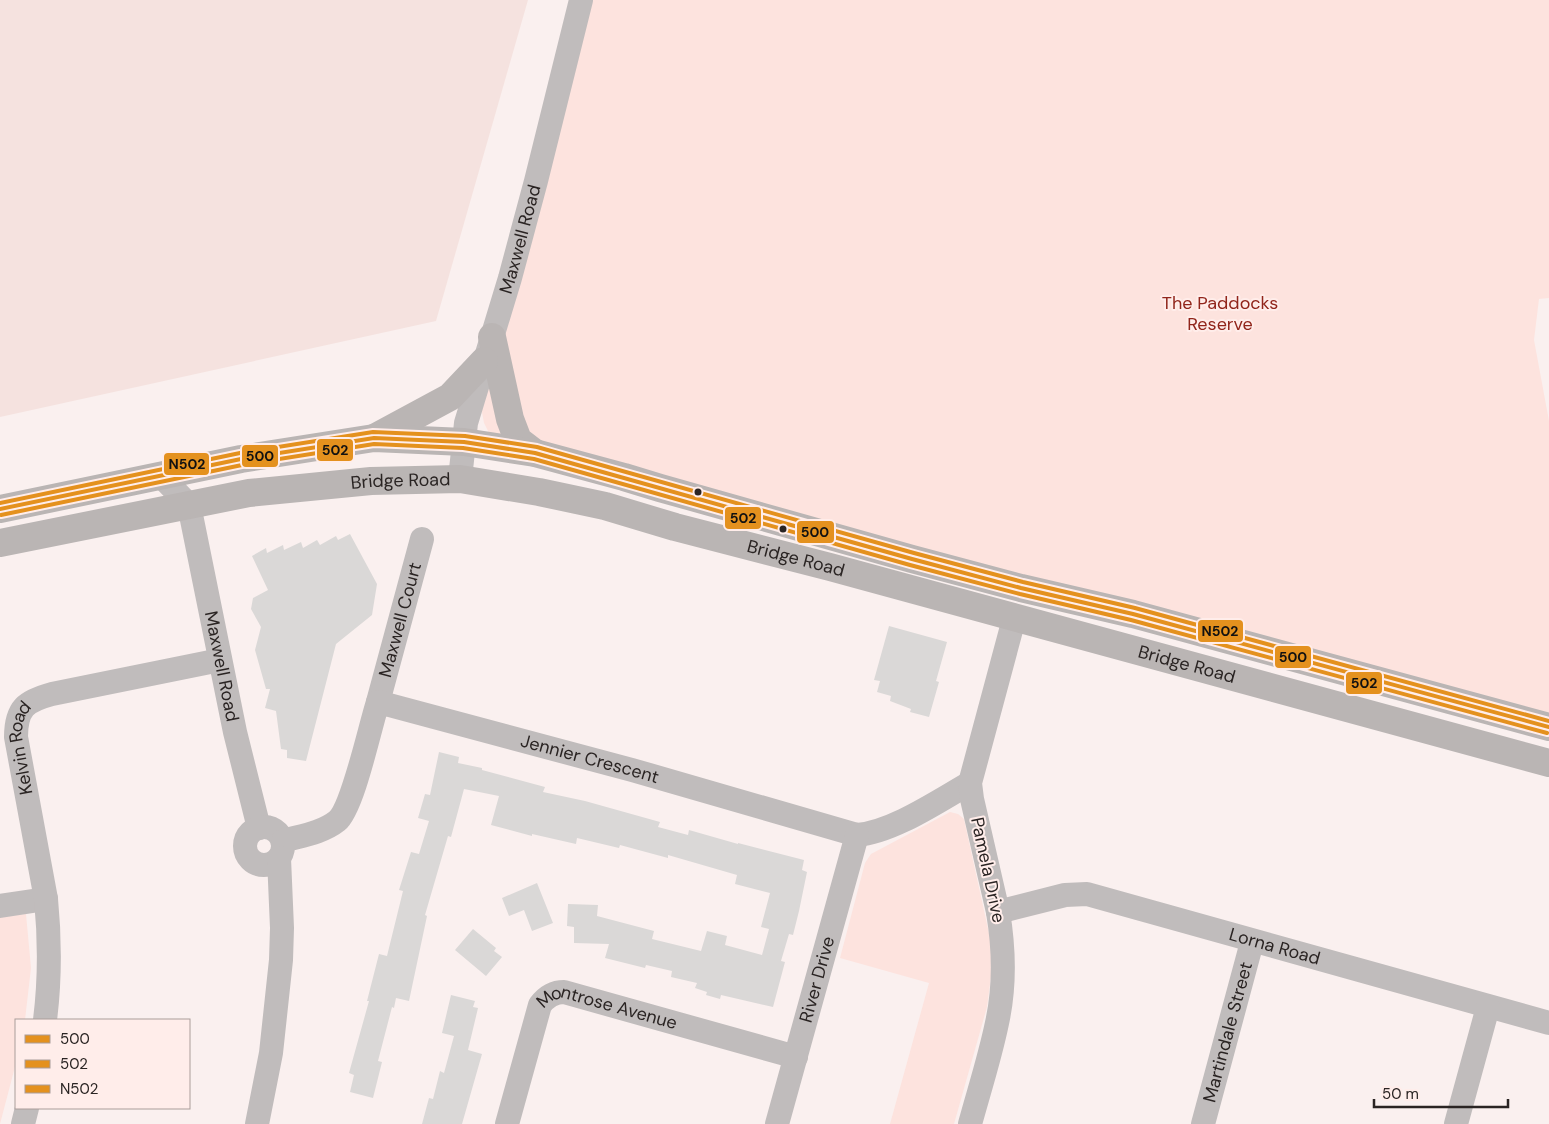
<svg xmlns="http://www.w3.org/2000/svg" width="1549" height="1124" viewBox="0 0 1549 1124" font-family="'DM Sans',sans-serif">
  <rect width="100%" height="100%" fill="#faf0ef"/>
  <path fill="#f5e2df" d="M 0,0 L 528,0 L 436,321 L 0,417 Z"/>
  <g fill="#fde3de">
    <path d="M 580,0 L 1549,0 L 1549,298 L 1539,299 L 1534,340 L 1549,421 L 1549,727 L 495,445 L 484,423 L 479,396 Z"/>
    <path d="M 950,812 L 958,814 L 964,819 L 990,938 L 992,969 L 987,1007 L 954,1124 L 890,1124 L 929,983 L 840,958 L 865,863 L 871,854 Z"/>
    <path d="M 26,914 L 31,968 L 25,1020 L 16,1020 L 16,1063 L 0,1124 L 0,917 Z"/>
  </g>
  <g fill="#dad8d7">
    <path d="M 350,534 L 377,584 L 372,615 L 336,644 L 306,761 L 287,758 L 287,750 L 281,749 L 276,711 L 265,708 L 270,689 L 266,689 L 255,650 L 261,627 L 251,609 L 253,598 L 268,590 L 252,556 L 266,548 L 267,553 L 283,545 L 284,550 L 301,542 L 303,548 L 317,540 L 320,545 L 336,536 L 338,540 Z"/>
    <path d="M 889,626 L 947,642 L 936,681 L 939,682 L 929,717 L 910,712 L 911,709 L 890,701 L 891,696 L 877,692 L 880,681 L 874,680 Z"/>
    <path d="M 439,752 L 459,757 L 458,763 L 482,768 L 482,770 L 545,787 L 543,792 L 585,801 L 660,822 L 658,827 L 688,835 L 689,830 L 738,844 L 738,843 L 804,860 L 802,870 L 807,872 L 799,911 L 793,935 L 789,934 L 781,961 L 785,962 L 773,1007 L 721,995 L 720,999 L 706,995 L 707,992 L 695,988 L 697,983 L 671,977 L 672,971 L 646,965 L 645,968 L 605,958 L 609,944 L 574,943 L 574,927 L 567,926 L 568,904 L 598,905 L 597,916 L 654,931 L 652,939 L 701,951 L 707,931 L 727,936 L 725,945 L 762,955 L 769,929 L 761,927 L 770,893 L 735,884 L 737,875 L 668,855 L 668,858 L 620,845 L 619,848 L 577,838 L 576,844 L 532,834 L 532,836 L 491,825 L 499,796 L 464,789 L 451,837 L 448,836 L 425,915 L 427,916 L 409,1001 L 396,998 L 394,1008 L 392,1007 L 378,1061 L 382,1062 L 373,1098 L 350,1092 L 354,1075 L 349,1073 L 369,1001 L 367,1001 L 379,954 L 387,956 L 403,891 L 399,890 L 411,852 L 419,854 L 429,821 L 418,818 L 425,794 L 430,795 Z"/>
    <path d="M 537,883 L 553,923 L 532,931 L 524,910 L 509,916 L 502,898 Z"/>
    <path d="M 473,929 L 496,948 L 494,951 L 502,957 L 486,976 L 455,950 Z"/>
    <path d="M 451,995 L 475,1001 L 473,1007 L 478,1008 L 468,1050 L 482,1054 L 462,1124 L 422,1124 L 429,1098 L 433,1099 L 440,1071 L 444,1073 L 454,1036 L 442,1033 Z"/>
  </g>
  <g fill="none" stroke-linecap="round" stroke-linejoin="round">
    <g stroke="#c0bcbc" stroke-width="24">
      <path id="s1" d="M 161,476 L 189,505 L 235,732 L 259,828"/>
      <path id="s2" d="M 460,479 L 466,423 L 510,278 L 536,181 L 581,0"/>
      <path id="s3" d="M 378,702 L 422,539"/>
      <circle cx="264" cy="846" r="19"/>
      <path id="s4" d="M 283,841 C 300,836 322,833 337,821 C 353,808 370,726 378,702 L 632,770 L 857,835 C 893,832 938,801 970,783"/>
      <path d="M 0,906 L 46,899"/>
      <path id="s5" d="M 998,912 L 1065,895 L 1087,894 L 1549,1023"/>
      <path id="s6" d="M 45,1020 C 50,980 50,940 46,899 L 16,737 C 16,708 26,701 52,694 L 220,660"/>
      <path d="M 23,1124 L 27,1108"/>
      <path d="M 257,1124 L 271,1053 L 281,960 L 282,928 L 279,858"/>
      <path id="s7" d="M 507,1124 L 540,1005 C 546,997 554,992 564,992 L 796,1057"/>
      <path id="s8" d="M 777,1124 L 857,835"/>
      <path d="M 970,1124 C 979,1091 990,1057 997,1023 C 1005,987 1004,948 998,912 L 972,799 L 970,783 L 1014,619"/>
      <path id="s9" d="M 1203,1124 L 1252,942"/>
      <path d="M 1456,1124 L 1488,1007"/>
    </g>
    <g stroke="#bab5b4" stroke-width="28">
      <path d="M 492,337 L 510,419 L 518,440 L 535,453"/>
      <path d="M 374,438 L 450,397 L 484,361"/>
      <path d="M 0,509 L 241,459 L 374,438 L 464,442 L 535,453 L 624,477 L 660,488 L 912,559 L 1021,588 L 1133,614 L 1549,727"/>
      <path id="s10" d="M 0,543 L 249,493 L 371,481 L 460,479 L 539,492 L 605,506 L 675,527 L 830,567 L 1549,763"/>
    </g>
    <g stroke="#ffedea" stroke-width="8">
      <path id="bus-1" d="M 0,509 L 241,459 L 374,438 L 464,442 L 535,453 L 912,559 L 1021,588 L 1133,614 L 1549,727"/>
    </g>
    <g stroke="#ffedea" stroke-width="8">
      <path id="bus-2" d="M 1,515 L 242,465 L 374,444 L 463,448 L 534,459 L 910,565 L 1020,594 L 1131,620 L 1547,733"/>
    </g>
    <g stroke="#ffedea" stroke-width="8">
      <path id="bus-3" d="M 0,503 L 240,453 L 373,432 L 465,436 L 537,447 L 914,553 L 1023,582 L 1135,608 L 1549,721"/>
    </g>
    <use href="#bus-1" stroke="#e4911e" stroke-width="4"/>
    <use href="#bus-2" stroke="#e4911e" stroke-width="4"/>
    <use href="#bus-3" stroke="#e4911e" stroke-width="4"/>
  </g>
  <g fill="#2a2423" stroke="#ffedea" stroke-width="2">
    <circle cx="698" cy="492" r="4.5"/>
    <circle cx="783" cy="529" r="4.5"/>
  </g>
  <g text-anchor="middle" stroke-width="4" stroke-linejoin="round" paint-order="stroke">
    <g font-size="18" fill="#2a2423" stroke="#ffedea">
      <text dy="6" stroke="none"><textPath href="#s2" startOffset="248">Maxwell Road</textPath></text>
      <text dy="6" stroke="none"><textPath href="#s10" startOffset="406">Bridge Road</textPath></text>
      <text dy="6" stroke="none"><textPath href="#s10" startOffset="811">Bridge Road</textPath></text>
      <text dy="6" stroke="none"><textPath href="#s3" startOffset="85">Maxwell Court</textPath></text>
      <text dy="6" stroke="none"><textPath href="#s10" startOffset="1216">Bridge Road</textPath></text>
      <text dy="6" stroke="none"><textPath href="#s1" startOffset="205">Maxwell Road</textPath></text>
      <text dy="6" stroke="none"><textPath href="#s6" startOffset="275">Kelvin Road</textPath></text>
      <text dy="6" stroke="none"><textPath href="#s4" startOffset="404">Jennier Crescent</textPath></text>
      <text transform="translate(988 870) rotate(78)" y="6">Pamela Drive</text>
      <text dy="6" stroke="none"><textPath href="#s5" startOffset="286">Lorna Road</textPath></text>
      <text dy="6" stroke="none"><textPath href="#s8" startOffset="150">River Drive</textPath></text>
      <text dy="6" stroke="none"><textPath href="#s7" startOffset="196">Montrose Avenue</textPath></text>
      <text dy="6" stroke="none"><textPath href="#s9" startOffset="95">Martindale Street</textPath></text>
    </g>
    <g font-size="18" fill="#91251b" stroke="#ffedea">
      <text x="1220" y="309">The Paddocks<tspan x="1220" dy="21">Reserve</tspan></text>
    </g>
  </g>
  <g stroke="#ffedea" stroke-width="2">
    <rect x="316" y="438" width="38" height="24" rx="5" fill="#e4911e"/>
    <rect x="241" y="444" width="38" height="24" rx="5" fill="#e4911e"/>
    <rect x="163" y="452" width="47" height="24" rx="5" fill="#e4911e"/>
    <rect x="724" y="506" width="38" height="24" rx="5" fill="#e4911e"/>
    <rect x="796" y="520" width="39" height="24" rx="5" fill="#e4911e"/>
    <rect x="1197" y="619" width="47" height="24" rx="5" fill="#e4911e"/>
    <rect x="1274" y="645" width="38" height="24" rx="5" fill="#e4911e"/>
    <rect x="1345" y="671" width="38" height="24" rx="5" fill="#e4911e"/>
  </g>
  <g font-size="14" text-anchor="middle" font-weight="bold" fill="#111">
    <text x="335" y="455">502</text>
    <text x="260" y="461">500</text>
    <text x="187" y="469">N502</text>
    <text x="743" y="523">502</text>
    <text x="815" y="537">500</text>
    <text x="1220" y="636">N502</text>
    <text x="1293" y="662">500</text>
    <text x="1364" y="688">502</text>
  </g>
  <rect x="15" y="1019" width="175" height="90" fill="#ffedea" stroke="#aa9d9a"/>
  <rect x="25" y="1035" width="25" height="8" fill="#e4911e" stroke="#aa9d9a"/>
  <text x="60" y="1044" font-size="15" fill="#2a2423">500</text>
  <rect x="25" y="1060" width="25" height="8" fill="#e4911e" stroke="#aa9d9a"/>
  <text x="60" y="1069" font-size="15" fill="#2a2423">502</text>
  <rect x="25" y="1085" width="25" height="8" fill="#e4911e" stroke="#aa9d9a"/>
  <text x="60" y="1094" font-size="15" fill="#2a2423">N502</text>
  <path d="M1374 1099v8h134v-8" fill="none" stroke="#2a2423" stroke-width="2.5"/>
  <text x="1382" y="1099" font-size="15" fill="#2a2423" stroke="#ffedea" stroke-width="4" paint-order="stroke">50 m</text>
</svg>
